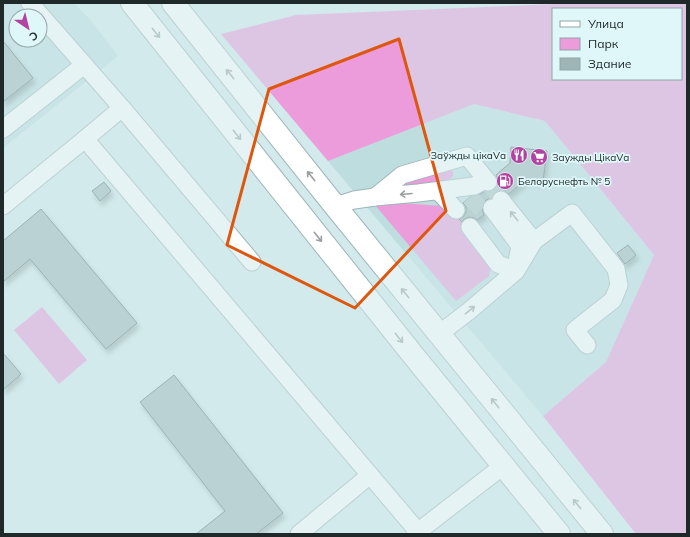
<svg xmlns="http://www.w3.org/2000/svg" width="690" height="537" viewBox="0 0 690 537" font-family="Mulish,sans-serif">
  <defs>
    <filter id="shadow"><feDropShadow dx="2.5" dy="4.5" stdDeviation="2" flood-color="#0004"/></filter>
  </defs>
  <rect width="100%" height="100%" fill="#d2eaeb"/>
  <g fill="#bddddf" fill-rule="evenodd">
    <path d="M 3,3 L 74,3 L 93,23 L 118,56 L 3,148 ZM 16,16 L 40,16 L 40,40 L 16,40 Z"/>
    <path d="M 474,104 L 545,121 L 654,255 L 606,362 L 543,416 L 328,161 Z"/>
  </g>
  <g fill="#ec9bdb" fill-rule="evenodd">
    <path d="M 579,3 L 687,3 L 687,534 L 636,534 L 543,416 L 606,362 L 654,255 L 545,121 L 474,104 L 328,161 L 221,34 L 296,15 ZM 553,9 L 681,9 L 681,79 L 553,79 Z"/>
    <path d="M 450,168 L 453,172 L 453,176 L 450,179 L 415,188 L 398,184 Z"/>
    <path d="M 388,202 L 442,206 L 453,212 L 468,229 L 491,266 L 489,276 L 456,301 L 375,205 Z"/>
    <path d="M 42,307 L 87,360 L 59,384 L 14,330 Z"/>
  </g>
  <g fill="#9eb5b7" stroke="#5d7273" filter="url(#shadow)">
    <path d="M 3,41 L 33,78 L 3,102 Z"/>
    <path d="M 511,147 L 547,151 L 543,181 L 525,180 L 509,194 L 504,191 L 499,190 L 495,192 L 491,198 L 486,200 L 483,204 L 482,209 L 484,215 L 477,220 L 474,218 L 469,217 L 464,219 L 462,222 L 459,219 L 463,217 L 466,212 L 466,207 L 463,203 L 471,196 L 479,195 L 485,191 L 490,192 L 495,190 L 497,186 L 498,181 L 496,175 L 510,163 Z"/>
    <path d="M 104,182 L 111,191 L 100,201 L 92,191 Z"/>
    <path d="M 41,209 L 137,323 L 106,349 L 30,259 L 3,282 L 3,241 Z"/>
    <path d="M 628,245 L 636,255 L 625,264 L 617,253 Z"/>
    <path d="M 3,353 L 21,374 L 3,390 Z"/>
    <path d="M 174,375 L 283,513 L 256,534 L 196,534 L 225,511 L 140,402 Z"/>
  </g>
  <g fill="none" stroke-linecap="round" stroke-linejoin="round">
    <g stroke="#aec3c4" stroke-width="17" stroke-dasharray="17 8" stroke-linecap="butt">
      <path d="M 488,182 L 501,200"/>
      <path d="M 470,197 L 485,214"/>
    </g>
    <g stroke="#9fb5b7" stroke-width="19">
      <g id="minor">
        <path d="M 30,3 L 122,108"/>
        <path d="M 3,129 L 84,65"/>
        <path d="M 85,139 L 122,108 L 252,262"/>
        <path d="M 438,191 L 456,210"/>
        <path d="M 375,197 L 402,175 L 467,156 L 488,182"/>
        <path d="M 3,206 L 85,139 L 420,534"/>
        <path d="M 335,206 L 354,200 L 375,197 L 418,193 L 474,186 L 485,180"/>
        <path d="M 492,208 L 520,246 L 516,267"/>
        <path d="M 470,227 L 498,264 L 516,271"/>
        <path d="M 534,241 L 572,213 L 616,269 L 619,285 L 613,300 L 575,330 L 587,345"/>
        <path d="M 439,334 L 469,311 L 516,271 L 534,241 L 501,200"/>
        <path d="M 299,534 L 370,475"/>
        <path d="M 415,534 L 503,466"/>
      </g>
    </g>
    <g stroke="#9fb5b7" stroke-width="24">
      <g id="highway">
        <path d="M 132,3 L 413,355 L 559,534"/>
        <path d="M 173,3 L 335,206 L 602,534"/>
      </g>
    </g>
    <use href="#minor" stroke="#fff" stroke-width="17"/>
    <use href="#highway" stroke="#fff" stroke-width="22"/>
  </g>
  <defs><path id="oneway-shaft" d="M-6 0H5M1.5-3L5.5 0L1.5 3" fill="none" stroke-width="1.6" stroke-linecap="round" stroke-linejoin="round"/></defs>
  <g stroke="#9b9f9f">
    <use href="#oneway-shaft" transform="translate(156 33) rotate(51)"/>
    <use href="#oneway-shaft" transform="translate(230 74) rotate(-129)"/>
    <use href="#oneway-shaft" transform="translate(237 135) rotate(51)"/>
    <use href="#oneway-shaft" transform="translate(311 176) rotate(-129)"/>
    <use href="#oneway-shaft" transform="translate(406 194) rotate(175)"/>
    <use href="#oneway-shaft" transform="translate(514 216) rotate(-129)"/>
    <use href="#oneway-shaft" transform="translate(318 237) rotate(51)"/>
    <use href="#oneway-shaft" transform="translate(405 293) rotate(-129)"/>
    <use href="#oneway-shaft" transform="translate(470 310) rotate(-39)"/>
    <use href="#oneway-shaft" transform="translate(399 338) rotate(51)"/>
    <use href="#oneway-shaft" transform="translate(495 403) rotate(-129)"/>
    <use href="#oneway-shaft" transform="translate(577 504) rotate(-129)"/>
  </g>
  <path d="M0 0H690V537H0ZM 399,39 L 446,211 L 355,308 L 227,245 L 269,89 Z" fill="#d2eaeb" fill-opacity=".55" fill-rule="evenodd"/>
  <path fill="none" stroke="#de570e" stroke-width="3" stroke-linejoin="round" d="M 399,39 L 446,211 L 355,308 L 227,245 L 269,89 Z"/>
  <defs>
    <g id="restaurant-disc" transform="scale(0.9)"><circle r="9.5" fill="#b343a0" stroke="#dff7f9"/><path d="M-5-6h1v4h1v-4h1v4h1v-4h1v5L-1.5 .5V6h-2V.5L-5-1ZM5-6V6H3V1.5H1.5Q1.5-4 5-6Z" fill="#fff"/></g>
    <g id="supermarket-disc" transform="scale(0.9)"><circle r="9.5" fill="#b343a0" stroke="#dff7f9"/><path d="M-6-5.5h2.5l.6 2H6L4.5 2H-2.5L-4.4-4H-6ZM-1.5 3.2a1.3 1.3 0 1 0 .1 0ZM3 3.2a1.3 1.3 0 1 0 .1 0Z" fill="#fff"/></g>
    <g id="fuel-disc" transform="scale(0.9)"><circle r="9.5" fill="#b343a0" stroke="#dff7f9"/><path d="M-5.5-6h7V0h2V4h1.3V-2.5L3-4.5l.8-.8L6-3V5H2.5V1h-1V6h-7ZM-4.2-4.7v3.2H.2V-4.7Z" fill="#fff"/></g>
  </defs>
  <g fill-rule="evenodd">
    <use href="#restaurant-disc" x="519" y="155"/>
    <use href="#supermarket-disc" x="539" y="157"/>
    <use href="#fuel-disc" x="505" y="181"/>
  </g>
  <g text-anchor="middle" stroke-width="3.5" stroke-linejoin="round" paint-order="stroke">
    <g font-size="10" fill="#20292a" stroke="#dff7f9" text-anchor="start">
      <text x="506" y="159" text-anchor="end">Заўжды цікаVа</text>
      <text x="552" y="161">Заужды ЦікаVа</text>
      <text x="518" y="185">Белоруснефть № 5</text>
    </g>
  </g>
  <rect width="690" height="537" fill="none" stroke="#20292a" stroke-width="8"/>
  <rect x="552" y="8" width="130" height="72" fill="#dff7f9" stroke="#93a5a6"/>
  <rect x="560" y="21" width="20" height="6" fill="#ffffff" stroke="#93a5a6"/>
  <text x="588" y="28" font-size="12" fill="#20292a">Улица</text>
  <rect x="560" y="38" width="20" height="12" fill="#ec9bdb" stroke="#93a5a6"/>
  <text x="588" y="48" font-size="12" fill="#20292a">Парк</text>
  <rect x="560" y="58" width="20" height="12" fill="#9eb5b7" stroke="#93a5a6"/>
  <text x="588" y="68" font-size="12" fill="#20292a">Здание</text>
  <g transform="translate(28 28) rotate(145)"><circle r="19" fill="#dff7f9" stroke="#93a5a6"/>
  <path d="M0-3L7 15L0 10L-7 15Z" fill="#b343a0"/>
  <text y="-6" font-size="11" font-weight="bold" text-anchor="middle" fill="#20292a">С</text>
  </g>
</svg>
